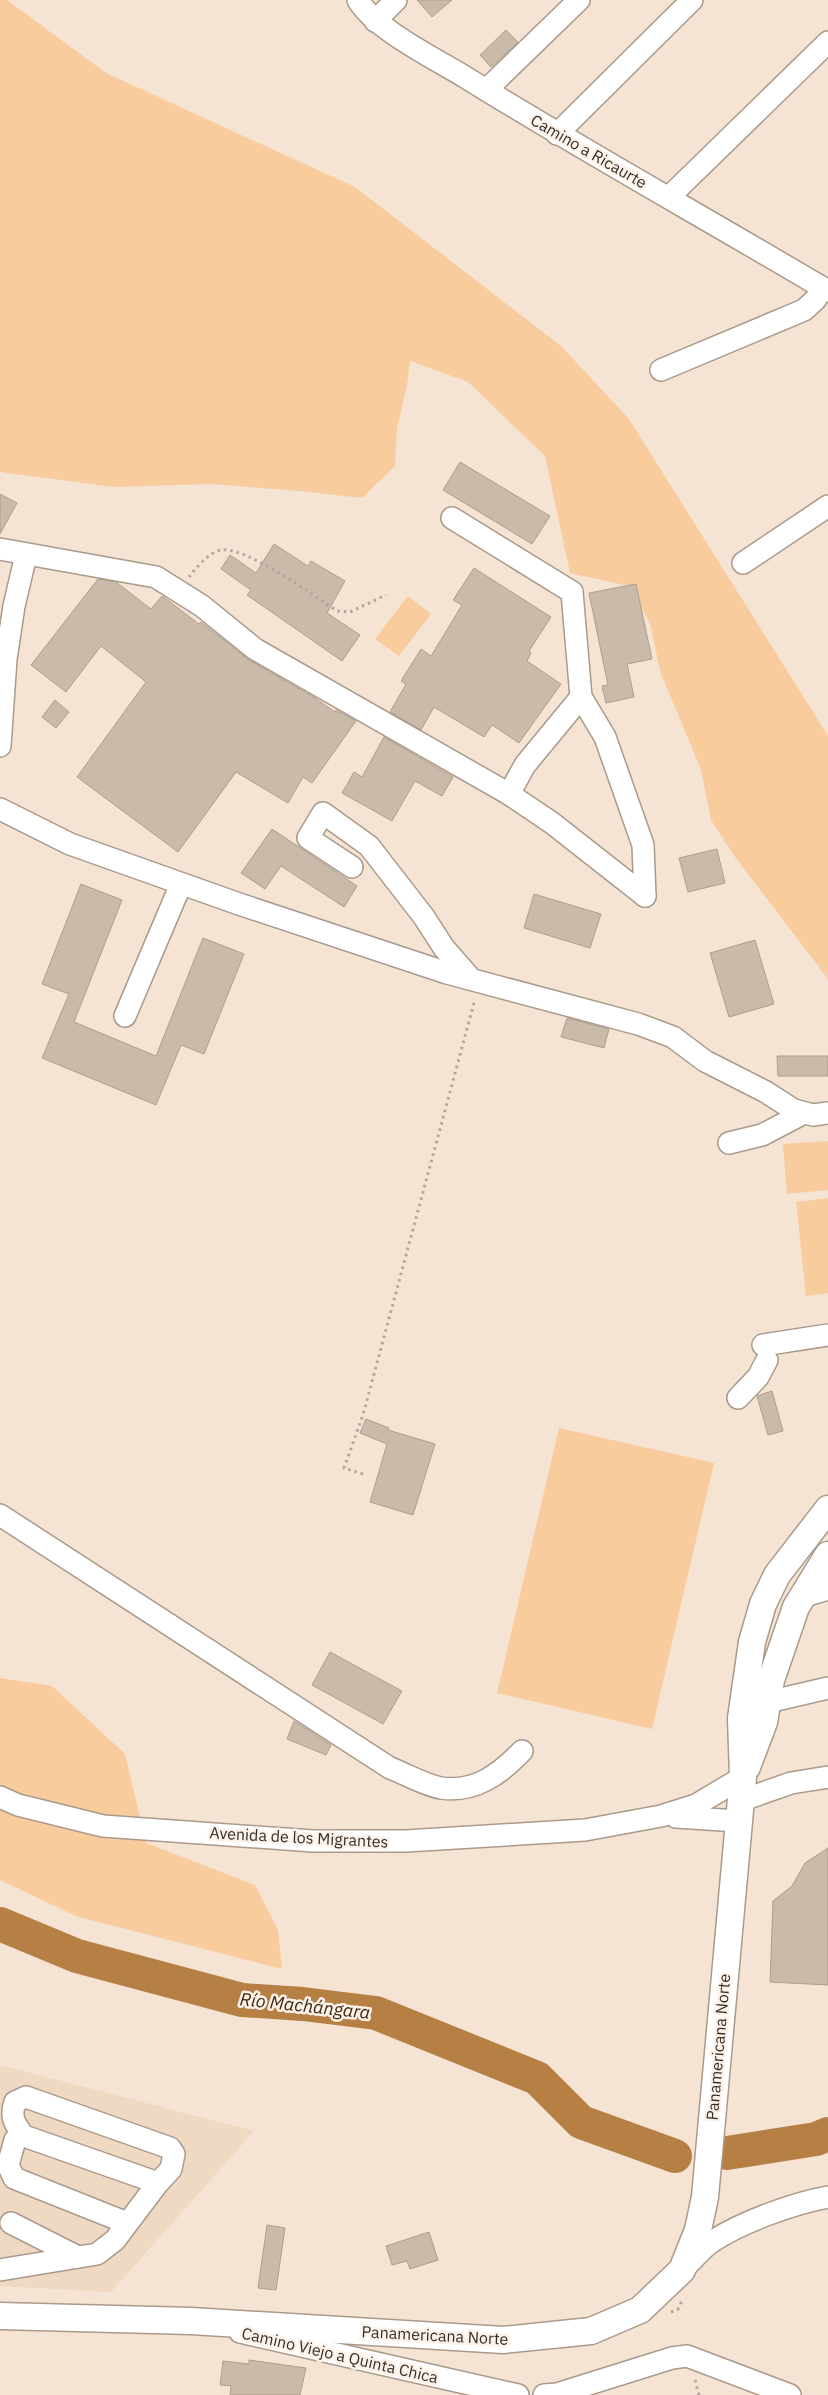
<svg xmlns="http://www.w3.org/2000/svg" width="828" height="2395" viewBox="0 0 828 2395" font-family="'IBM Plex Sans',sans-serif">
  <rect width="100%" height="100%" fill="#f5e4d4"/>
  <path fill="#efd9c3" d="M 0,2065 L 254,2131 L 111,2292 L 0,2286 Z"/>
  <g fill="#f9cc9e">
    <path d="M 0,0 L 7,0 L 106,73 L 355,187 L 561,346 L 629,419 L 828,736 L 828,979 L 735,857 L 711,820 L 701,770 L 660,671 L 650,623 L 629,586 L 570,573 L 545,456 L 468,382 L 410,361 L 407,385 L 397,428 L 395,466 L 362,498 L 300,491 L 211,484 L 114,487 L 0,472 Z"/>
    <path d="M 408,596 L 431,614 L 399,656 L 375,639 Z"/>
    <path d="M 828,1141 L 828,1190 L 787,1194 L 783,1144 Z"/>
    <path d="M 828,1198 L 828,1293 L 806,1296 L 796,1202 Z"/>
    <path d="M 559,1428 L 714,1463 L 652,1729 L 497,1693 Z"/>
    <path d="M 0,1678 L 52,1686 L 125,1754 L 146,1843 L 255,1885 L 278,1930 L 282,1969 L 78,1917 L 0,1880 Z"/>
  </g>
  <g fill="none" stroke-linecap="round" stroke-linejoin="round">
    <g stroke="#b67f44" stroke-width="34">
      <path d="M 0,1924 L 77,1956 L 242,2000 L 303,2004 L 376,2013 L 537,2078 L 581,2122 L 675,2156"/>
      <path d="M 727,2153 L 816,2139 L 828,2134"/>
    </g>
  </g>
  <g fill="#cabaaa" stroke="#ad9e8e">
    <path d="M 417,0 L 452,0 L 432,17 Z"/>
    <path d="M 506,30 L 518,42 L 491,67 L 480,55 Z"/>
    <path d="M 460,462 L 550,516 L 532,544 L 443,490 Z"/>
    <path d="M 0,494 L 17,503 L 0,534 Z"/>
    <path d="M 274,544 L 308,566 L 311,561 L 345,581 L 327,613 L 360,635 L 342,661 L 247,595 L 251,590 L 221,569 L 230,555 L 256,573 Z"/>
    <path d="M 474,568 L 551,617 L 529,651 L 531,653 L 527,661 L 561,684 L 519,743 L 492,725 L 484,737 L 434,707 L 421,730 L 390,712 L 406,684 L 401,681 L 421,649 L 431,656 L 462,605 L 453,600 Z"/>
    <path d="M 98,579 L 116,582 L 151,609 L 162,596 L 199,624 L 201,622 L 249,660 L 315,698 L 335,712 L 336,710 L 356,721 L 312,783 L 303,777 L 288,803 L 236,772 L 178,852 L 77,777 L 146,682 L 101,646 L 66,692 L 31,665 Z"/>
    <path d="M 636,584 L 652,659 L 627,664 L 634,697 L 606,703 L 602,686 L 608,685 L 589,593 Z"/>
    <path d="M 55,700 L 69,712 L 56,728 L 42,717 Z"/>
    <path d="M 384,737 L 453,777 L 442,796 L 415,781 L 392,821 L 342,793 L 354,772 L 362,777 Z"/>
    <path d="M 272,829 L 357,886 L 344,907 L 281,866 L 265,889 L 241,873 Z"/>
    <path d="M 717,849 L 725,883 L 688,892 L 679,858 Z"/>
    <path d="M 81,884 L 122,900 L 74,1022 L 156,1056 L 203,938 L 244,954 L 204,1054 L 181,1045 L 156,1105 L 42,1058 L 69,994 L 42,984 Z"/>
    <path d="M 534,894 L 601,914 L 590,948 L 524,928 Z"/>
    <path d="M 755,940 L 774,1004 L 729,1017 L 710,953 Z"/>
    <path d="M 567,1018 L 609,1029 L 604,1048 L 561,1037 Z"/>
    <path d="M 777,1056 L 828,1056 L 828,1076 L 778,1076 Z"/>
    <path d="M 772,1391 L 783,1431 L 768,1435 L 757,1396 Z"/>
    <path d="M 366,1419 L 389,1428 L 388,1430 L 435,1444 L 413,1515 L 370,1502 L 387,1444 L 360,1433 Z"/>
    <path d="M 330,1652 L 402,1691 L 383,1724 L 312,1685 Z"/>
    <path d="M 294,1721 L 331,1745 L 326,1755 L 287,1739 Z"/>
    <path d="M 828,1848 L 828,1985 L 770,1982 L 773,1901 L 792,1886 L 805,1863 Z"/>
    <path d="M 267,2225 L 285,2228 L 276,2290 L 258,2288 Z"/>
    <path d="M 429,2232 L 438,2260 L 410,2269 L 407,2261 L 392,2265 L 386,2246 Z"/>
    <path d="M 249,2360 L 306,2368 L 300,2395 L 230,2395 L 231,2386 L 220,2385 L 223,2361 L 249,2364 Z"/>
  </g>
  <g fill="none" stroke-linecap="round" stroke-linejoin="round">
    <g stroke="#aa9a8b" stroke-width="24">
      <g id="minor">
        <path d="M 358,0 C 376,30 434,58 465,77 C 584,151 707,219 828,291"/>
        <path d="M 375,21 L 396,0"/>
        <path d="M 486,90 L 579,0"/>
        <path d="M 557,134 L 692,0"/>
        <path d="M 669,197 L 828,42"/>
        <path d="M 661,370 L 804,310 L 815,300 L 823,288"/>
        <path d="M 452,518 L 572,592 L 581,697 L 605,737 L 643,845 L 645,896"/>
        <path d="M 0,549 L 156,577 L 202,606 L 255,649 L 509,794 L 552,823 L 645,896"/>
        <path d="M 743,563 L 828,506"/>
        <path d="M 0,746 L 6,659 L 14,606 L 26,555"/>
        <path d="M 509,794 L 525,765 L 581,697"/>
        <path d="M 0,809 L 70,844 L 239,904 L 447,973 L 638,1024 L 673,1037 L 705,1061 L 766,1092 L 794,1110 L 813,1115 L 828,1113"/>
        <path d="M 352,867 L 308,838 L 323,813 L 369,846 L 424,917 L 444,948 L 471,979"/>
        <path d="M 125,1016 L 181,884"/>
        <path d="M 729,1143 L 762,1135 L 804,1113"/>
        <path d="M 763,1345 L 828,1335"/>
        <path d="M 738,1398 L 758,1377 L 767,1360"/>
        <path d="M 0,1515 L 390,1768 C 406,1774 424,1785 441,1788 C 475,1793 500,1774 522,1751"/>
        <path d="M 801,1597 L 828,1589"/>
        <path d="M 768,1702 L 828,1688"/>
        <path d="M 0,1797 L 18,1805 L 103,1826 L 313,1841 L 406,1841 L 585,1830 L 661,1816 L 696,1805 L 743,1777"/>
        <path d="M 740,1801 L 791,1783 L 828,1777"/>
        <path d="M 676,1817 L 738,1821"/>
        <path d="M 21,2133 L 15,2140 L 8,2165 L 14,2178 L 127,2223"/>
        <path d="M 11,2223 L 78,2257"/>
        <path d="M 685,2267 C 694,2259 703,2247 713,2241 C 742,2222 794,2203 828,2197"/>
        <path d="M 0,2270 L 97,2254 L 115,2240 L 158,2183 L 171,2169 L 174,2154 L 170,2148 L 26,2097 L 15,2102 C 10,2116 14,2124 24,2136 L 158,2183"/>
        <path d="M 240,2332 L 518,2395"/>
        <path d="M 544,2395 L 557,2394 L 672,2358 L 687,2356 L 790,2395"/>
      </g>
    </g>
    <g stroke="#aa9a8b" stroke-width="29">
      <g id="major">
        <path d="M 747,1767 L 764,1722 L 771,1680 L 796,1607 L 828,1555"/>
        <path d="M 0,2316 L 191,2321 L 503,2340 L 591,2331 L 640,2310 L 682,2270 L 698,2230 L 705,2197 L 743,1777 L 741,1718 L 752,1642 L 763,1604 L 777,1575 L 828,1509"/>
      </g>
    </g>
    <g stroke="#b4a69a" stroke-width="3" stroke-dasharray="2.5 4" stroke-linecap="butt">
      <path d="M 189,577 C 196,568 209,552 221,550 C 246,546 314,596 337,611 L 350,612 L 386,595"/>
      <path d="M 363,1474 L 344,1468 L 363,1415 L 475,999"/>
      <path d="M 671,2312 L 678,2309 L 682,2301"/>
      <path d="M 695,2380 L 699,2395"/>
    </g>
    <use href="#minor" stroke="#fff" stroke-width="21"/>
    <use href="#major" stroke="#fff" stroke-width="26"/>
  </g>
  <g text-anchor="middle" stroke-width="5" stroke-linejoin="round" paint-order="stroke">
    <g font-size="16" fill="#362f29" stroke="#fdf2e9">
      <text transform="translate(589 151) rotate(30)" y="6">Camino a Ricaurte</text>
      <text transform="translate(299 1837) rotate(3)" y="6">Avenida de los Migrantes</text>
      <text transform="translate(718 2047) rotate(-85)" y="6">Panamericana Norte</text>
      <text transform="translate(435 2335) rotate(3)" y="6">Panamericana Norte</text>
      <text transform="translate(340 2355) rotate(13)" y="6">Camino Viejo a Quinta Chica</text>
    </g>
    <g font-size="18" font-style="italic" fill="#40280e" stroke="#fdf2e9">
      <text transform="translate(305 2006) rotate(6)" y="6">Río Machángara</text>
    </g>
  </g>
</svg>
